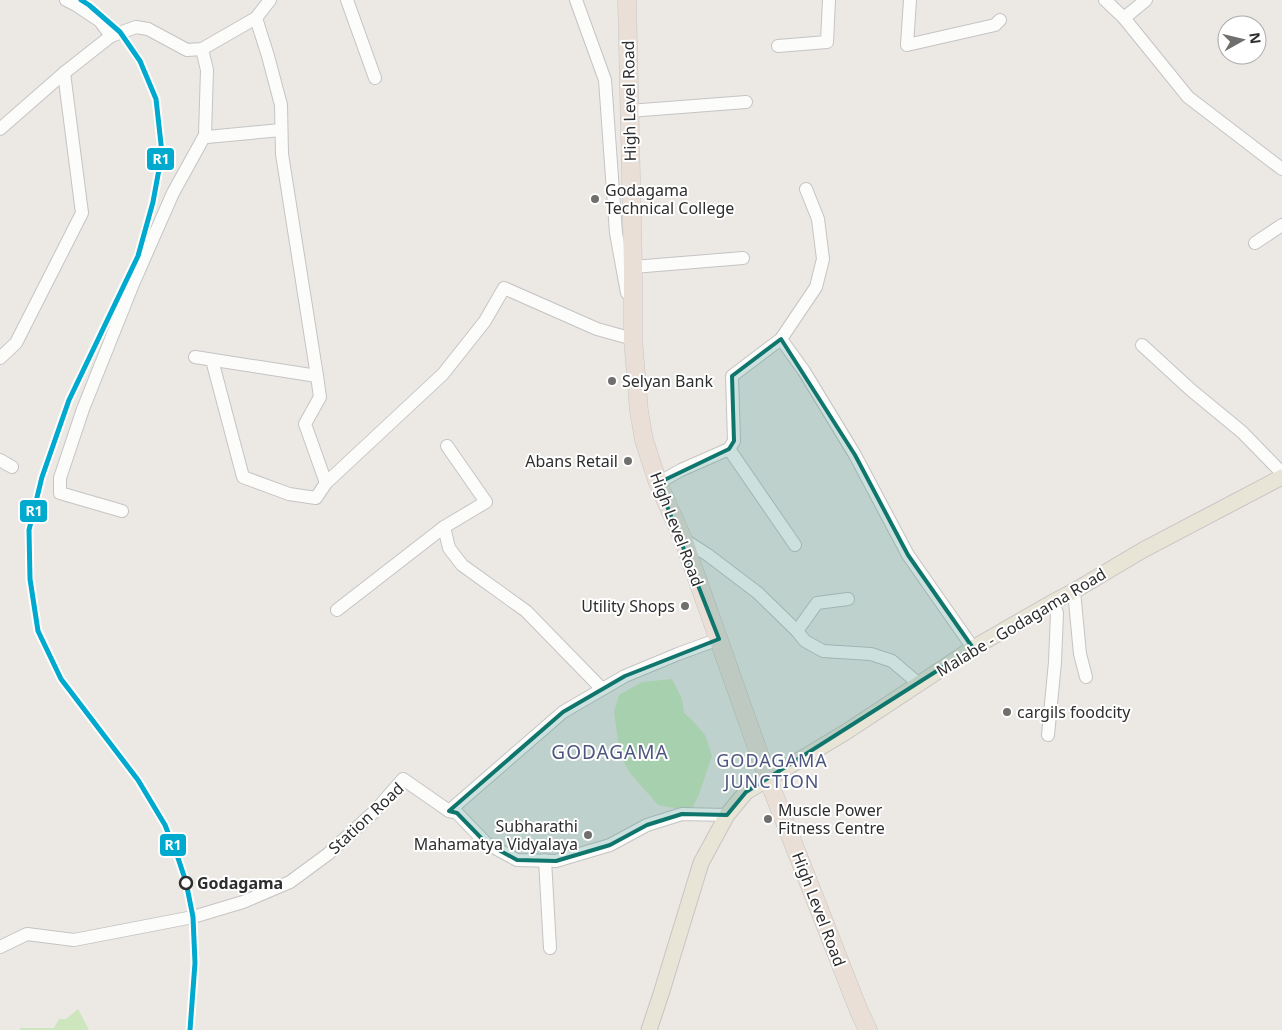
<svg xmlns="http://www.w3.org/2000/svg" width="1282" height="1030" viewBox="0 0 1282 1030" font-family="'Noto Sans',sans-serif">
  <rect width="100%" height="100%" fill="#ece8e4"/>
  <g fill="#cee6be">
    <path d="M 672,679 L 682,699 L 684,713 L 693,721 L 705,735 L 712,756 L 699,794 L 693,807 L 679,809 L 658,805 L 630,773 L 620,755 L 614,712 L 619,695 L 642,682 Z"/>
    <path d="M 78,1009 L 89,1030 L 20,1030 L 20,1028 L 54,1028 L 59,1019 L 66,1019 Z"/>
  </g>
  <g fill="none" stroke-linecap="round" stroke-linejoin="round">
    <g stroke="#c5c4c5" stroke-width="14">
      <g id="minor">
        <path d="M 66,0 L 76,5 L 100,21 L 111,36"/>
        <path d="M 347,0 L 375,78"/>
        <path d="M 576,0 L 605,80 L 616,233 L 627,293"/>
        <path d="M 910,0 L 907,45 L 995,25 L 1000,20"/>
        <path d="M 1105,0 L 1124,18 L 1188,97 L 1282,169"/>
        <path d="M 256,18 L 268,56 L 281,105 L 282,154 L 317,376 L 320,397 L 305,424 L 326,483 L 443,374 L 485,321 L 504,288 L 597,329 L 633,339"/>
        <path d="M 1124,18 L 1146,0"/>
        <path d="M 778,46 L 827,42 L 829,0"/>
        <path d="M 202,49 L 207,70 L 205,135 L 207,137 L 281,130"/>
        <path d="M 629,111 L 746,102"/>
        <path d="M 0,129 L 64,73 L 111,36 L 136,27 L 148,29 L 187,50 L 202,49 L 256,18 L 270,0"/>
        <path d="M 1255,243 L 1282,225"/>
        <path d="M 633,267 L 743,258"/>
        <path d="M 781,339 L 804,371 L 855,455 L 908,555 L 973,648"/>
        <path d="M 1142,345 L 1191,390 L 1242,432 L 1282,473"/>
        <path d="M 195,357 L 317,376"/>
        <path d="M 0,358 L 16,343 L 82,213 L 64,73"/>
        <path d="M 212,360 L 243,477 L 289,494 L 316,498 L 326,483"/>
        <path d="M 729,449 L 795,545"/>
        <path d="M 0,460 L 12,467"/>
        <path d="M 658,483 L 681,470 L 729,449 L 734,441 L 732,376 L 781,339 L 816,287 L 823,259 L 818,219 L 806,189"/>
        <path d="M 122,511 L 60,493 L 60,478 L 83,409 L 133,284 L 173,193 L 205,135"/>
        <path d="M 444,527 L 449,548 L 462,565 L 526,611 L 602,689"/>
        <path d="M 683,539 L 708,555 L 758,593 L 797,631 L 805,641 L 823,651 L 871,654 L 892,661 L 919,684"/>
        <path d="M 1074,591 L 1080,654 L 1086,677"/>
        <path d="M 337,610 L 444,527 L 486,502 L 447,446"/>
        <path d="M 797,631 L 817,603 L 848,599"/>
        <path d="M 1048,735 L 1055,662 L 1057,613 L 1053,602"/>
        <path d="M 449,811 L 457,813 L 486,843 L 517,860 L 556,861 L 610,845 L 647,825 L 682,814 L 727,815"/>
        <path d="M 545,860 L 550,948"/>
        <path d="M 0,947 L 27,934 L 74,940 L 193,917 L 243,902 L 290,882 L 328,854 L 375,811 L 403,779 L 449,811 L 563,712 L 625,676 L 678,654 L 719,639"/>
      </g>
    </g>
    <g stroke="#c6c5c4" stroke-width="17">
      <path id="major" d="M 649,1030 L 661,994 L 701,863 L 727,815 L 746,792 L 846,732 L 973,648 L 1053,602 L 1074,591 L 1143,550 L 1282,477"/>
    </g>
    <g stroke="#c6c5c4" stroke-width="19">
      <path id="highway" d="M 627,0 L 633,267 L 633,339 L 639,411 L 644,440 L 658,483 L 683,539 L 768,779 L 859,1011 L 868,1030"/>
    </g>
    <use href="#minor" stroke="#fcfcfb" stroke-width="12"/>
    <use href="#major" stroke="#e8e4d6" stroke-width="15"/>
    <use href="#highway" stroke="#eadfd6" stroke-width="18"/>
    <g stroke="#fff" stroke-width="9">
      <path id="rail-1" d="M 81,0 L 89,5 L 120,32 L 140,61 L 156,99 L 162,153 L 153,202 L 138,256 L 69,400 L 42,477 L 29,530 L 30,579 L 38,631 L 61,679 L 138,780 L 165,825 L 178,858 L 186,882 L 193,917 L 195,963 L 190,1030"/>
    </g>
    <use href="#rail-1" stroke="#00a9ce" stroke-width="5"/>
  </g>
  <path fill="#0f766e" fill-opacity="0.2" stroke="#0f766e" stroke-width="4" stroke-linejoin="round" d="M 781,339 L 855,455 L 908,555 L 973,648 L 746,792 L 727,815 L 682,814 L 647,825 L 610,845 L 556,861 L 517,860 L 486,843 L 457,813 L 449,811 L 563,712 L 625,676 L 719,639 L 658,483 L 729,449 L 734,441 L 732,376 Z"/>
  <g fill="#706f6e" stroke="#fff" stroke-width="2">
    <circle cx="595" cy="199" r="5"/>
    <circle cx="612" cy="381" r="5"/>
    <circle cx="628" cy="461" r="5"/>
    <circle cx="685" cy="606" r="5"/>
    <circle cx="1007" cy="712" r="5"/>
    <circle cx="768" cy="819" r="5"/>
    <circle cx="588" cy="835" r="5"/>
  </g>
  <circle fill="#fff" stroke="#2e2e2e" stroke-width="2.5" cx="186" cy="883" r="6"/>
  <g text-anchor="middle" stroke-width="4" stroke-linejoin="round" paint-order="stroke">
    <g font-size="16" fill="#2e2e2e" stroke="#fff">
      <text transform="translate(629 101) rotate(-91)" y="6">High Level Road</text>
      <text transform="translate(677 529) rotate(69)" y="6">High Level Road</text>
      <text transform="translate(1021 622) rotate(-31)" y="6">Malabe - Godagama Road</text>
      <text transform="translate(366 818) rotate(-43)" y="6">Station Road</text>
      <text transform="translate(819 909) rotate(69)" y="6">High Level Road</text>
    </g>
    <g font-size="16" fill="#2e2e2e" stroke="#fff" text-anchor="start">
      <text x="605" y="196">Godagama<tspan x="605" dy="18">Technical College</tspan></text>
      <text x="622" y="387">Selyan Bank</text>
      <text x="618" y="467" text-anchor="end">Abans Retail</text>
      <text x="675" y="612" text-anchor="end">Utility Shops</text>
      <text x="1017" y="718">cargils foodcity</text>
      <text x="778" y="816">Muscle Power<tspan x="778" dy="18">Fitness Centre</tspan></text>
      <text x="578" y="832" text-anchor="end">Subharathi<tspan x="578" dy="18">Mahamatya Vidyalaya</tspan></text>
    </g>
    <g font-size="16" font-weight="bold" fill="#2e2e2e" stroke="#fff" text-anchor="start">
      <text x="197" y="889">Godagama</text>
    </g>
    <g font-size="18" letter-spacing="1" fill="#4d5680" stroke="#fff">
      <text x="772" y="767">GODAGAMA<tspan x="772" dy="21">JUNCTION</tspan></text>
    </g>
    <g font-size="19" letter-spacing="1" fill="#4d5680" stroke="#fff">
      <text x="610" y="759">GODAGAMA</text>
    </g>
  </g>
  <g stroke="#fff" stroke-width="2">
    <rect x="146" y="147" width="29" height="24" rx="5" fill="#00a9ce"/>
    <rect x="19" y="499" width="29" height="24" rx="5" fill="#00a9ce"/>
    <rect x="159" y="833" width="28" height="24" rx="5" fill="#00a9ce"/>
  </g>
  <g font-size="14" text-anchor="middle" font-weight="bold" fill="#fff">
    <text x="161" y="164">R1</text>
    <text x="34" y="516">R1</text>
    <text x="173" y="850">R1</text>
  </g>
  <g transform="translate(1242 40) rotate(82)"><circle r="24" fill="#ffffff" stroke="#ababab"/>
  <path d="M0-4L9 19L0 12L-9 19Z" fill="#706f6e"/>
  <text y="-8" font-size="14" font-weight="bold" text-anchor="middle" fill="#2e2e2e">N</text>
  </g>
</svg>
